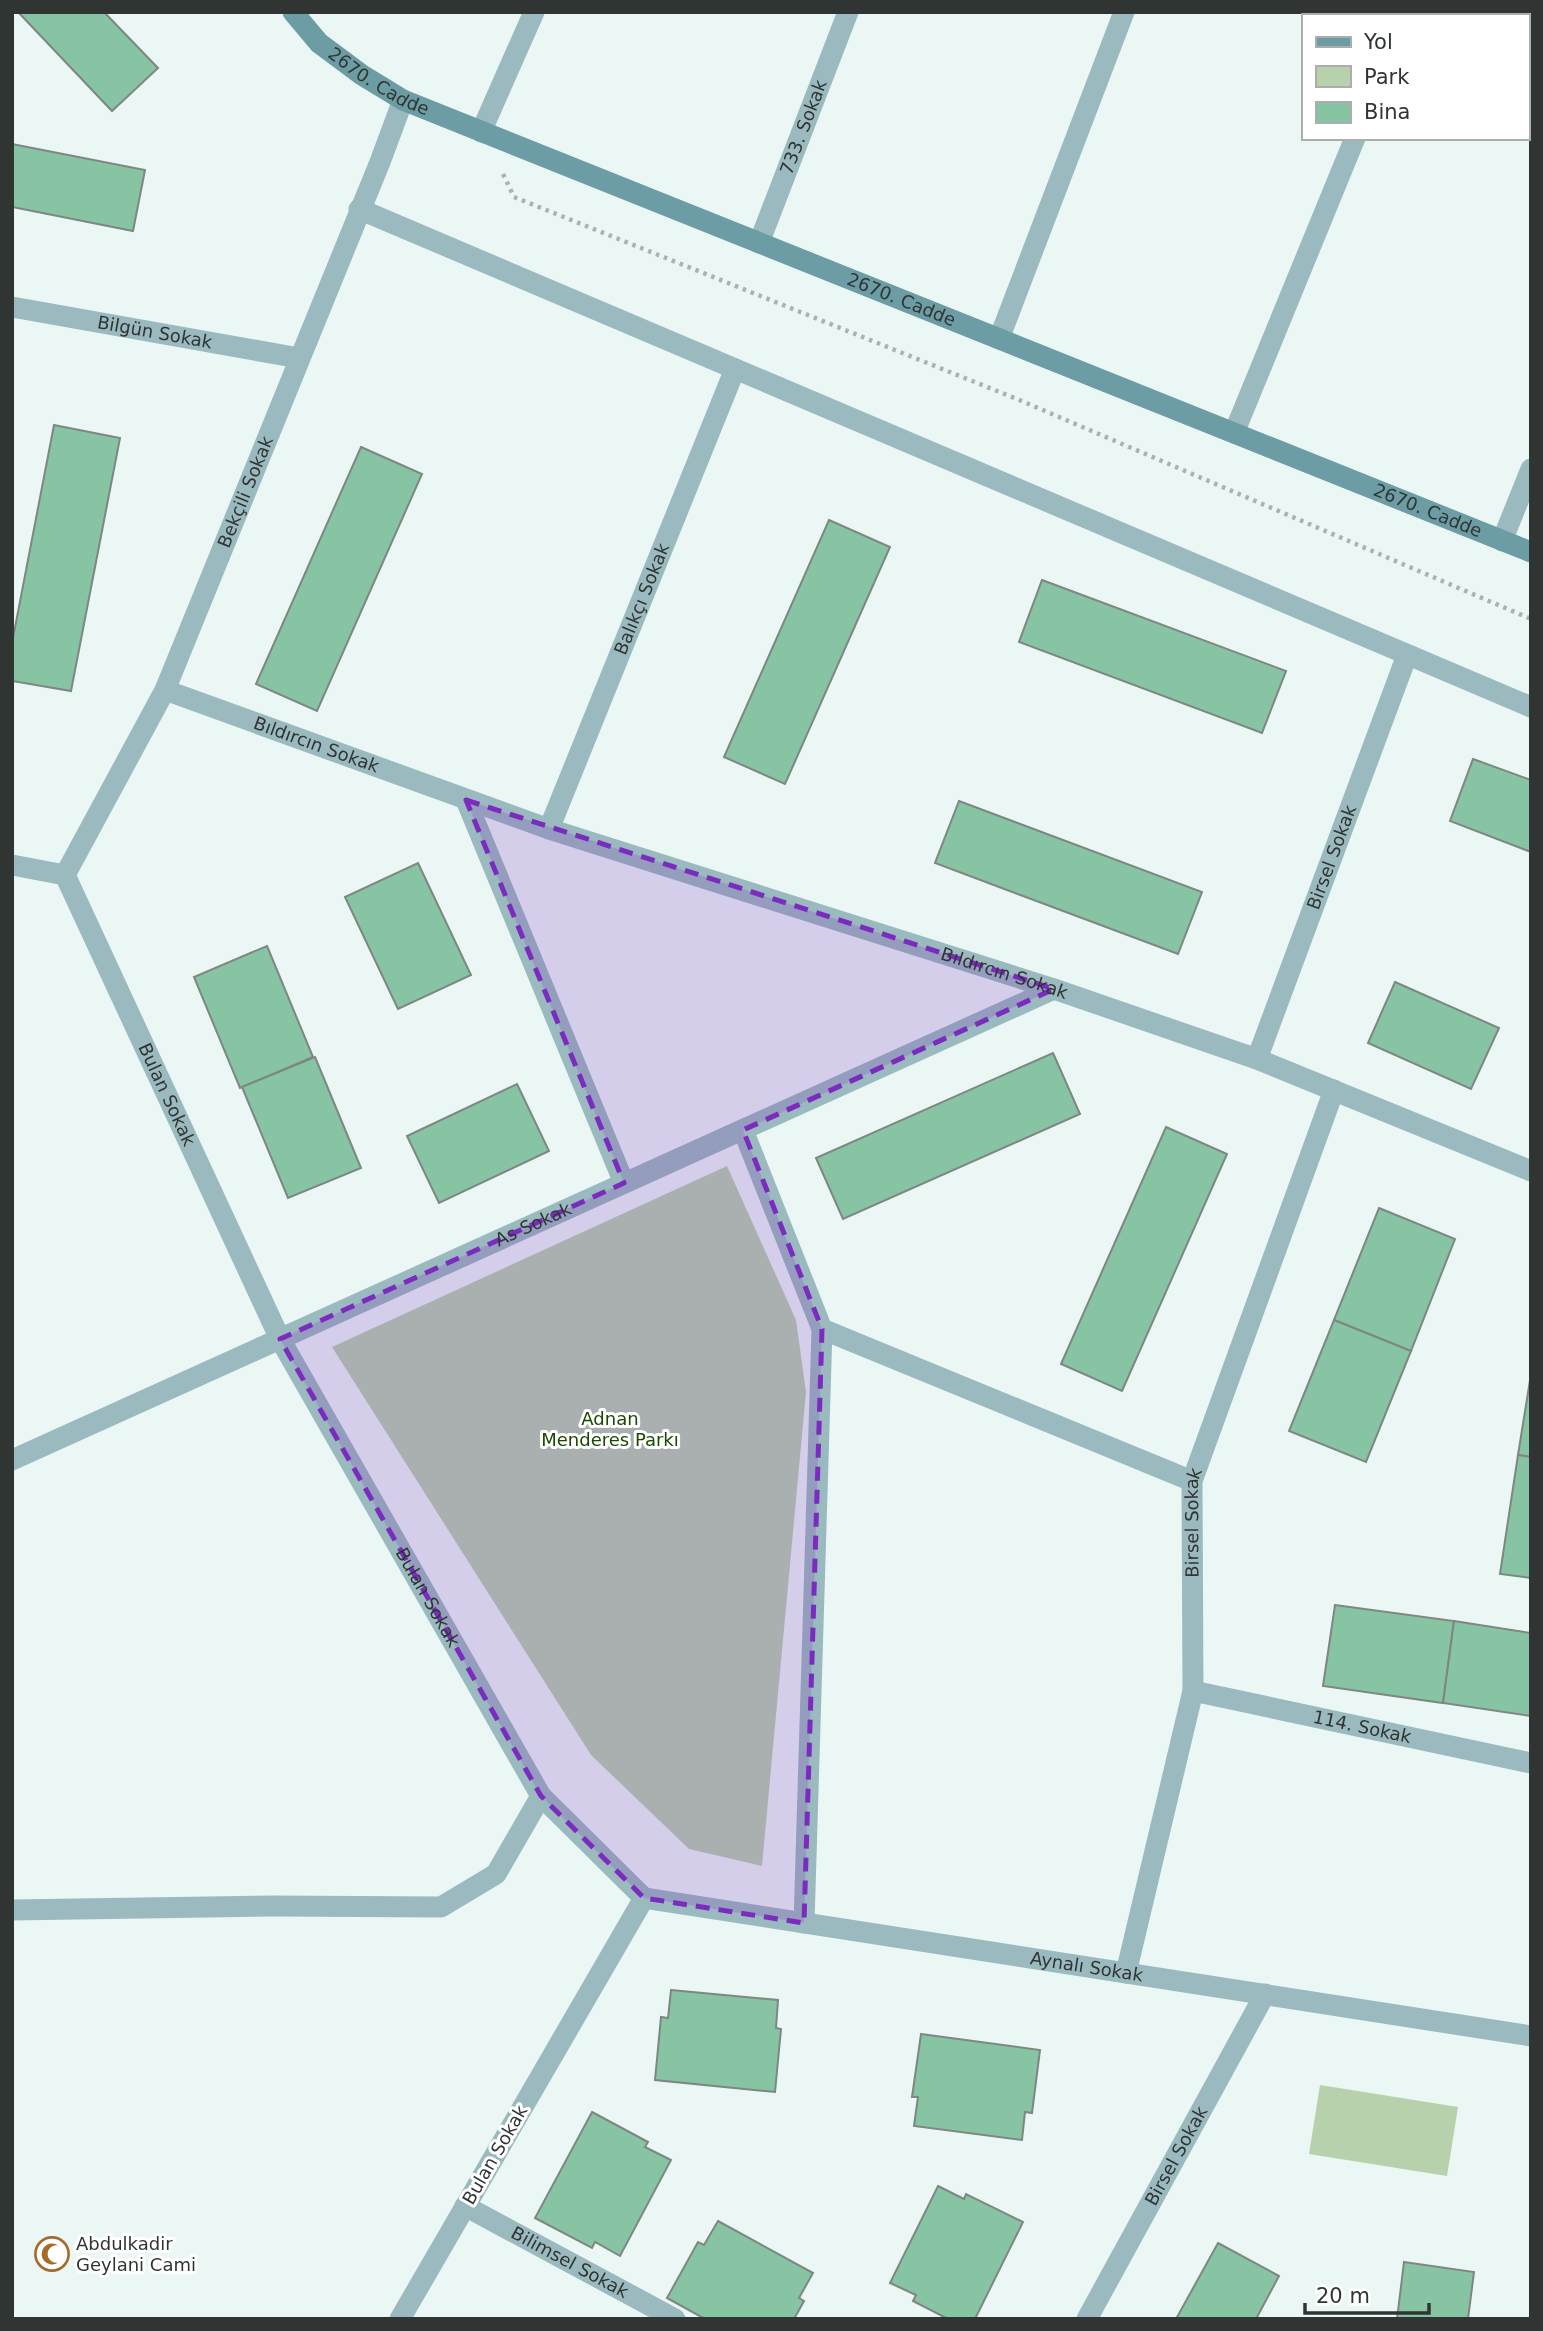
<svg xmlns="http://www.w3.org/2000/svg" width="1543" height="2331" viewBox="0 0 1543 2331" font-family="'DejaVu Sans',sans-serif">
  <rect width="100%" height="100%" fill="#ebf7f5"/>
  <g fill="#b6d1ac">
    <path d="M 727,1166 L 796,1320 L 806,1392 L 762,1866 L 689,1849 L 591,1755 L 332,1347 Z"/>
    <path d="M 1320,2085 L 1458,2107 L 1447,2176 L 1309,2154 Z"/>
  </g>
  <g fill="#87c4a3" stroke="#7e8782" stroke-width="2">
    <path d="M 18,12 L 104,12 L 158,68 L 112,111 Z"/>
    <path d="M 12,144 L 145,170 L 133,231 L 12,207 Z"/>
    <path d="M 54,425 L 120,438 L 71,691 L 12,681 L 12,643 Z"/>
    <path d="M 361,447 L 422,474 L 317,711 L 256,684 Z"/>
    <path d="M 829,520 L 890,547 L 785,784 L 724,757 Z"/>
    <path d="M 1042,580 L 1286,671 L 1262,733 L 1019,642 Z"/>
    <path d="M 1473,759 L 1531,780 L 1531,852 L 1450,821 Z"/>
    <path d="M 959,801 L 1202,892 L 1178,954 L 935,863 Z"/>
    <path d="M 418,863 L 471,975 L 398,1009 L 345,897 Z"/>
    <path d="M 267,946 L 313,1057 L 240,1088 L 194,977 Z"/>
    <path d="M 1395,982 L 1499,1028 L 1471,1089 L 1368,1043 Z"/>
    <path d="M 1053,1053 L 1080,1114 L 843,1219 L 816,1158 Z"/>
    <path d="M 315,1057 L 361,1168 L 288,1198 L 242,1087 Z"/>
    <path d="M 517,1084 L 549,1151 L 439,1203 L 407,1136 Z"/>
    <path d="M 1166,1127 L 1227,1154 L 1122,1391 L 1061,1364 Z"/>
    <path d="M 1379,1208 L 1455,1239 L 1411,1351 L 1334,1320 Z"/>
    <path d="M 1334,1320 L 1411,1351 L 1366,1462 L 1289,1431 Z"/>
    <path d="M 1531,1374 L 1531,1457 L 1518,1455 Z"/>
    <path d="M 1518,1455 L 1531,1457 L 1531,1578 L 1500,1574 Z"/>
    <path d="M 1335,1605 L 1454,1621 L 1443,1703 L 1323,1686 Z"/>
    <path d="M 1454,1621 L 1531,1633 L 1531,1716 L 1443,1703 Z"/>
    <path d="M 671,1990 L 778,2000 L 776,2028 L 781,2029 L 775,2092 L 655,2080 L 661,2017 L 668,2018 Z"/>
    <path d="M 921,2034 L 1040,2050 L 1032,2113 L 1025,2112 L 1022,2140 L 914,2126 L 918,2097 L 912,2097 Z"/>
    <path d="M 592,2112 L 648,2142 L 645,2147 L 671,2160 L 620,2256 L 595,2242 L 592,2248 L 535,2218 Z"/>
    <path d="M 938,2186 L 964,2199 L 966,2194 L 1023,2222 L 975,2319 L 948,2319 L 913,2301 L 916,2295 L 890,2283 Z"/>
    <path d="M 718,2221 L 813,2273 L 799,2298 L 804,2301 L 794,2319 L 705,2319 L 667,2298 L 698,2242 L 704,2245 Z"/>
    <path d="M 1218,2243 L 1279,2276 L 1256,2319 L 1176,2319 Z"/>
    <path d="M 1404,2262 L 1474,2272 L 1468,2319 L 1397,2319 Z"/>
  </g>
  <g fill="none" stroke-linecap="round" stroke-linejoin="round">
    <path stroke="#aab3b1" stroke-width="4.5" stroke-dasharray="3.5 5" stroke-linecap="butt" d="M 503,174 L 514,197 L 1017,399 L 1531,619"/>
    <g stroke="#9ababf" stroke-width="21">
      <path d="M 1405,16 L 1407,12"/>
      <path d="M 481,132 L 534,12"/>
      <path d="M 359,209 L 1531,707"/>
      <path id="s1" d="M 759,243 L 848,12"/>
      <path id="s2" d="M 12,307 L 299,358"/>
      <path d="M 999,339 L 1124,12"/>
      <path d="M 1234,433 L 1355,138"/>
      <path d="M 1502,541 L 1531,469"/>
      <path id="s3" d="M 165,690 L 549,829 L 1054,989 L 1257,1059 L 1531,1171"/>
      <path d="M 466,800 L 624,1183"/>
      <path id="s4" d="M 549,829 L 735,369"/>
      <path id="s5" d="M 12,865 L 65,875 L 280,1339 L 541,1796 L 644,1898 L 400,2319"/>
      <path id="s6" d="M 65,875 L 165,690 L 380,162 L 403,100"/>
      <path id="s7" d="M 1257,1059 L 1407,655"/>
      <path d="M 743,1130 L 822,1329 L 1192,1481"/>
      <path id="s8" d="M 12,1460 L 1054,989"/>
      <path id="s9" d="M 1193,1691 L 1531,1763"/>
      <path id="s10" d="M 644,1898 L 1531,2036"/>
      <path d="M 12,1910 L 273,1906 L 441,1907 L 496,1874 L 541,1796"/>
      <path d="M 804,1923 L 822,1329"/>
      <path id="s11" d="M 1126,1973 L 1193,1691 L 1192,1481 L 1334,1090"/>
      <path id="s12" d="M 465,2206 L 675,2319"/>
      <path id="s13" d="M 1087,2319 L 1265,1994"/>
    </g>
    <path stroke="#6c9da4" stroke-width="21" id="s14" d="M 293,12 L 319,43 L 362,75 L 403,100 L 1531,552"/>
  </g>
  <path fill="#7b2cbf" fill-opacity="0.2" stroke="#7b2cbf" stroke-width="5" stroke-dasharray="14 9" stroke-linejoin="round" d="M 466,800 L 1054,989 L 743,1130 L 822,1329 L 804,1923 L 644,1898 L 541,1796 L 280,1339 L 624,1183 Z"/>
  <defs>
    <g id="mosque-ring" transform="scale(1.75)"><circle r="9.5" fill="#fff" stroke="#a46b29" stroke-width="1.5"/><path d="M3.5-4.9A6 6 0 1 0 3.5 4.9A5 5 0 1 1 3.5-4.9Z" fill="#a46b29"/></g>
  </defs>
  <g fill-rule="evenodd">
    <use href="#mosque-ring" x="52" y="2254"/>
  </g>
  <g text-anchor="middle" stroke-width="6" stroke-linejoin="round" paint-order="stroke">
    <g font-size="18" fill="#303534" stroke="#fff">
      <text dy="6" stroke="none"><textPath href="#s14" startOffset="112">2670. Cadde</textPath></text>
      <text dy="6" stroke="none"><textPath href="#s1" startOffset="124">733. Sokak</textPath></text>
      <text dy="6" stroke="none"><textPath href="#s14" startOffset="679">2670. Cadde</textPath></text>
      <text dy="6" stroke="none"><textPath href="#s2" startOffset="145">Bilgün Sokak</textPath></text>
      <text dy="6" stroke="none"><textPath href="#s6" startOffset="424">Bekçili Sokak</textPath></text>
      <text dy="6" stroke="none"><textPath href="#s14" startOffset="1246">2670. Cadde</textPath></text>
      <text dy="6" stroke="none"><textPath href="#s4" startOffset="248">Balıkçı Sokak</textPath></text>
      <text dy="6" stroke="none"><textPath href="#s3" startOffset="161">Bıldırcın Sokak</textPath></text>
      <text dy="6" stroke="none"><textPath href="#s7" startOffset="215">Birsel Sokak</textPath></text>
      <text dy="6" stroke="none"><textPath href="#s3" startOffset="886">Bıldırcın Sokak</textPath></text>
      <text dy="6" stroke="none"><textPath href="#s5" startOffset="296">Bulan Sokak</textPath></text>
      <text dy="6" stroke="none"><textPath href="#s8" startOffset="572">As Sokak</textPath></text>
      <text dy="6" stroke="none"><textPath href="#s11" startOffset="458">Birsel Sokak</textPath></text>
      <text dy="6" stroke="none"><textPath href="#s5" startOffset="863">Bulan Sokak</textPath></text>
      <text dy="6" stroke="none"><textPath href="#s9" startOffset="173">114. Sokak</textPath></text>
      <text dy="6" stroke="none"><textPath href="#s10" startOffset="448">Aynalı Sokak</textPath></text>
      <text transform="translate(495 2155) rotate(-60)" y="6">Bulan Sokak</text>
      <text dy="6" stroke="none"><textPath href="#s13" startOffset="186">Birsel Sokak</textPath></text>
      <text dy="6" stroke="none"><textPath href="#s12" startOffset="119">Bilimsel Sokak</textPath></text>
    </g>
    <g font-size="18" fill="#1c4700" stroke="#fff">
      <text x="610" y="1425">Adnan<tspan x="610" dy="21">Menderes Parkı</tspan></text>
    </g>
    <g font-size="18" fill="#303534" stroke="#fff" text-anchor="start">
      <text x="76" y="2250">Abdulkadir<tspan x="76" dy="21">Geylani Cami</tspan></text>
    </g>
  </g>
  <rect width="1543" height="2331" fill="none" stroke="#303534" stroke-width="28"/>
  <rect x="1302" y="14" width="228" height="126" fill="#ffffff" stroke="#acaeae" stroke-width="2"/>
  <rect x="1316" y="37" width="35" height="10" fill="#6c9da4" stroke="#acaeae" stroke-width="2"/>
  <text x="1364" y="49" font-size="21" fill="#303534">Yol</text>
  <rect x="1316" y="66" width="35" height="21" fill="#b6d1ac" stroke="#acaeae" stroke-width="2"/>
  <text x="1364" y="84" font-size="21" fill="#303534">Park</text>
  <rect x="1316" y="102" width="35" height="21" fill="#87c4a3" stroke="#acaeae" stroke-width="2"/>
  <text x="1364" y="119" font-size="21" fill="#303534">Bina</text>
  <path d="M1305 2303v10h124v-10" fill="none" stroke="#303534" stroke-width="3.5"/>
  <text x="1316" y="2303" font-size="21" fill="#303534" stroke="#ffffff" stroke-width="5" paint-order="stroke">20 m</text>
</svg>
